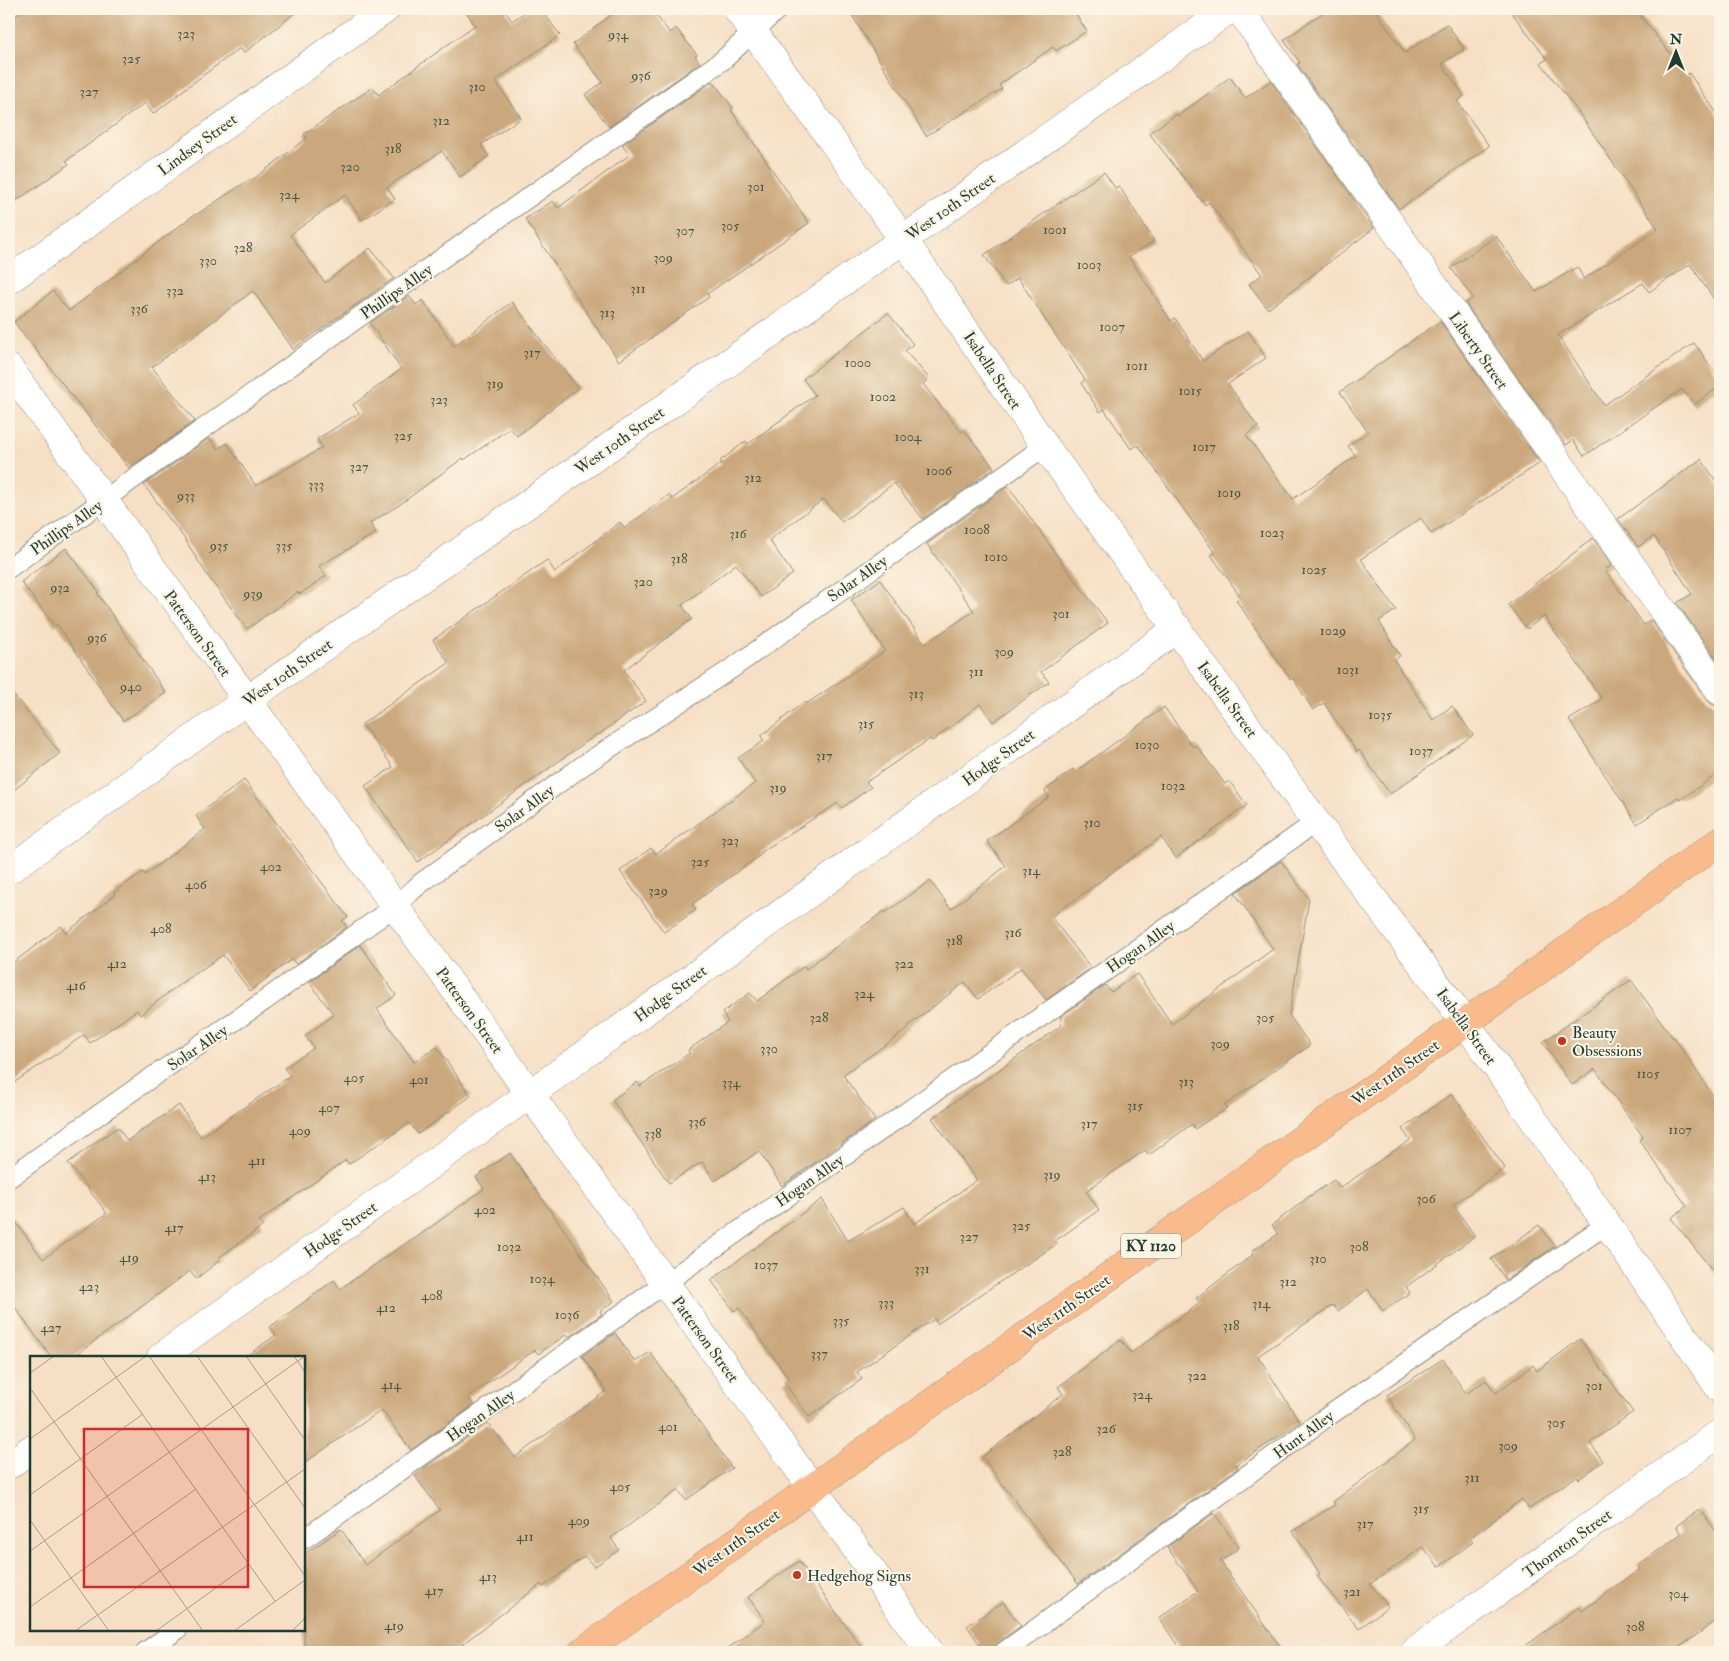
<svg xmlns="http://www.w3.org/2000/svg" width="1729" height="1661" viewBox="0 0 1729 1661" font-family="'IM FELL Double Pica',serif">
  <rect width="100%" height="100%" fill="#fcf5e5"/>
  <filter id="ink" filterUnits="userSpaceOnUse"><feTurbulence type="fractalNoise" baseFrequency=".02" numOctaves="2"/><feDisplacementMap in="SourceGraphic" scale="10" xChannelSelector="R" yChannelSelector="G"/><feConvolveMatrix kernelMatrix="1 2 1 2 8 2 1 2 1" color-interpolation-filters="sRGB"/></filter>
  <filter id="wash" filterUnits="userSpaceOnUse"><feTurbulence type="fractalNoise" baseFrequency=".0096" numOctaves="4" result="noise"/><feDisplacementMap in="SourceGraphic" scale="20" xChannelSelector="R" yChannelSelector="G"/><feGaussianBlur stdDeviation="1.12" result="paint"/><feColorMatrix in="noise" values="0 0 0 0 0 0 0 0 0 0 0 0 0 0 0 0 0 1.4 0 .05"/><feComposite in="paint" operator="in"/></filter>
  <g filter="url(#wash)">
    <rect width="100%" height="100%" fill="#f6dfc4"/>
    <g id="blocks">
      <g fill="#caa77b">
        <path d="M 24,9 L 300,9 L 244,53 L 240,48 L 178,94 L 178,95 L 153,114 L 145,103 L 66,161 L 69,164 L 9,206 L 9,21 Z"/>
        <path d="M 464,9 L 504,9 L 512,21 L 530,9 L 541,9 L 560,35 L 495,81 L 521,118 L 481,145 L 489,156 L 460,177 L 442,151 L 387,187 L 395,199 L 362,220 L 345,195 L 290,235 L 325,283 L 370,248 L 394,278 L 293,349 L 253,291 L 152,367 L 195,421 L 129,468 L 14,322 L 53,291 L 69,311 L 195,214 L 196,215 L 250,179 L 251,181 L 307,138 L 304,134 L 373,87 L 378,95 L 475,25 Z"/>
        <path d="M 619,9 L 651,9 L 670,33 L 676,28 L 697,55 L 695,56 L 700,63 L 609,127 L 585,95 L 603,82 L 573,44 Z"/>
        <path d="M 848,9 L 1072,9 L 1087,31 L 1056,51 L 1053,47 L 999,85 L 1002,89 L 926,136 Z"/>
        <path d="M 1328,9 L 1374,9 L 1405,53 L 1447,24 L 1464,49 L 1442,64 L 1464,96 L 1457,101 L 1489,146 L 1399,209 L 1297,64 L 1300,63 L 1284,40 Z"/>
        <path d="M 1509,9 L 1635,9 L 1687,75 L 1689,73 L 1720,118 L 1720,308 L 1690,264 L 1649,292 L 1643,283 L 1558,335 L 1604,405 L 1694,343 L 1720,379 L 1720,386 L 1694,405 L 1682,389 L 1584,456 L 1573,440 L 1566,445 L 1465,303 L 1473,298 L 1451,268 L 1496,236 L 1536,292 L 1577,267 L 1584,279 L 1658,229 L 1579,113 L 1541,63 L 1547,59 Z"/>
        <path d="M 1230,77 L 1245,98 L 1271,81 L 1374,228 L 1268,309 L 1249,284 L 1262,275 L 1209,202 L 1205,205 L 1149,133 L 1177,114 L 1178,116 Z"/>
        <path d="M 713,81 L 733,108 L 731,110 L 809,223 L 707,294 L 709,297 L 619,361 L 525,219 L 553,201 L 558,208 L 628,156 L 629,154 L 622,145 Z"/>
        <path d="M 1104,172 L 1115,188 L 1119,186 L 1154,241 L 1129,257 L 1171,321 L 1175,318 L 1203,361 L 1248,331 L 1266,358 L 1228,384 L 1258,427 L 1246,435 L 1293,499 L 1356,456 L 1348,446 L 1368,432 L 1340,392 L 1440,321 L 1540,463 L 1431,534 L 1421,518 L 1361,559 L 1396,610 L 1379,621 L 1400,656 L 1394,660 L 1433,720 L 1452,706 L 1473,735 L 1390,794 L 1359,750 L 1357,752 L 1324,703 L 1313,710 L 1293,678 L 1291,680 L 1236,600 L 1241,597 L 1211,555 L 1215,553 L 1138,445 L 1131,449 L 1104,409 L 1100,412 L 1081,383 L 1085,380 L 1018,278 L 1006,286 L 984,255 Z"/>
        <path d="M 409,296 L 416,305 L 423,300 L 454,346 L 512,302 L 578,388 L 517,436 L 510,428 L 464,460 L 463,458 L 399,505 L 370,523 L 376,533 L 319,566 L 326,576 L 300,594 L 298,592 L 247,629 L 209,578 L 184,538 L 144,485 L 209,438 L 218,449 L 227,443 L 256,486 L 322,448 L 317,439 L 359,413 L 353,405 L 401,369 L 370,323 Z"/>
        <path d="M 888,313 L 913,344 L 905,351 L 929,378 L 923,384 L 961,432 L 964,430 L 994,468 L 923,519 L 894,483 L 842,522 L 824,499 L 769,540 L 793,574 L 761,597 L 736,564 L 682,605 L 692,619 L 624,670 L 646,701 L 598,735 L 597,734 L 418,862 L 365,786 L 393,767 L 362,724 L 449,663 L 433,640 L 547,560 L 555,572 L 620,522 L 625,528 L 669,495 L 672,499 L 722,463 L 720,461 L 746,441 L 748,444 L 815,395 L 803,379 Z"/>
        <path d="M 1701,459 L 1720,487 L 1720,664 L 1677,603 L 1692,594 L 1654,536 L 1638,547 L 1618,519 Z"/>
        <path d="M 1008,486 L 1065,567 L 1108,623 L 1041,672 L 1049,682 L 993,722 L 980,704 L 932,741 L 930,739 L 866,782 L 871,787 L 842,808 L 838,803 L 761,852 L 762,854 L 692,904 L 696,910 L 664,932 L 620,871 L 651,848 L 656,854 L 755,783 L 738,758 L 764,741 L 761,736 L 804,702 L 806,704 L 885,651 L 851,600 L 880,580 L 925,644 L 974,611 L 927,544 Z"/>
        <path d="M 1593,538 L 1612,565 L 1605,570 L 1644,625 L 1651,620 L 1707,700 L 1713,705 L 1720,706 L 1720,772 L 1680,800 L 1678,797 L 1637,824 L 1569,720 L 1602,699 L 1544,616 L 1527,629 L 1508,605 Z"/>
        <path d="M 66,548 L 99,592 L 97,593 L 166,693 L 123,721 L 57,624 L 55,626 L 21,582 Z"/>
        <path d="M 9,689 L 60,753 L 9,794 Z"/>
        <path d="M 1164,707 L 1193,747 L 1196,745 L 1225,784 L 1229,781 L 1247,805 L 1176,858 L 1161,837 L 1051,917 L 1091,968 L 1046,1000 L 1021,968 L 978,999 L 965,982 L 908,1026 L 909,1028 L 843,1075 L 875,1120 L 782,1186 L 759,1151 L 715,1181 L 702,1162 L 669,1183 L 612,1100 L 637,1082 L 640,1086 L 690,1053 L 688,1050 L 728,1022 L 722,1013 L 750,993 L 757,1001 L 804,966 L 806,969 L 884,911 L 885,913 L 930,881 L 951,909 L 1006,866 L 987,841 L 1049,797 L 1045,791 L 1073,769 L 1075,772 Z"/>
        <path d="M 244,780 L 348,917 L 342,921 L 347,927 L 296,964 L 292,959 L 250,991 L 223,955 L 181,983 L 140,1015 L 137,1010 L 90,1043 L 84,1035 L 9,1086 L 9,966 L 61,926 L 66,933 L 116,894 L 114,892 L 143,872 L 145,875 L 205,829 L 196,816 Z"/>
        <path d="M 1281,861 L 1309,899 L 1289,1015 L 1310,1045 L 1225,1105 L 1227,1108 L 1195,1129 L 1192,1124 L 1149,1155 L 1145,1150 L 1086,1191 L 1099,1210 L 1055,1241 L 1057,1244 L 989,1289 L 937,1324 L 934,1319 L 857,1372 L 862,1379 L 809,1417 L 784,1382 L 789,1379 L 739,1308 L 734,1311 L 711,1280 L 822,1199 L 848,1241 L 904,1207 L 914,1224 L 977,1180 L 932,1118 L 1062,1025 L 1060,1022 L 1062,1020 L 1060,1017 L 1105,985 L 1111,992 L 1137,974 L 1172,1024 L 1273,949 L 1235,893 Z"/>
        <path d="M 360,945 L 396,995 L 377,1009 L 414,1062 L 437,1047 L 471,1096 L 418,1134 L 409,1123 L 349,1164 L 346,1160 L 259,1221 L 263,1226 L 218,1258 L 220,1260 L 196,1279 L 190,1271 L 73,1357 L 51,1357 L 9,1299 L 9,1213 L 43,1259 L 107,1213 L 68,1163 L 96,1142 L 118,1127 L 127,1141 L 179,1105 L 201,1137 L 290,1076 L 284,1068 L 314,1048 L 305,1036 L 334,1015 L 309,982 Z"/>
        <path d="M 1631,980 L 1673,1038 L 1674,1037 L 1720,1106 L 1720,1280 L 1671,1218 L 1687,1206 L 1639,1140 L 1643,1137 L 1595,1069 L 1572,1085 L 1543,1042 Z"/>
        <path d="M 1452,1094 L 1505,1168 L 1453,1205 L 1475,1236 L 1406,1287 L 1410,1293 L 1383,1311 L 1368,1289 L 1338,1311 L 1333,1305 L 1258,1356 L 1300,1422 L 1236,1465 L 1238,1468 L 1078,1584 L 982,1457 L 1063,1394 L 1058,1387 L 1121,1340 L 1131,1353 L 1200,1303 L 1196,1298 L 1254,1254 L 1252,1251 L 1278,1234 L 1272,1225 L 1310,1196 L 1334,1180 L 1340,1188 L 1410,1140 L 1402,1129 Z"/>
        <path d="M 510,1153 L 614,1301 L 600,1311 L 602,1314 L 569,1337 L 567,1334 L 538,1354 L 535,1350 L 468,1397 L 474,1405 L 411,1450 L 382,1410 L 304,1463 L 304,1357 L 245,1357 L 276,1335 L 270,1327 L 334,1280 L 340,1289 L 412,1239 L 413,1240 L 484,1189 L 476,1177 Z"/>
        <path d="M 1539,1225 L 1555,1246 L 1506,1280 L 1491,1259 Z"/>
        <path d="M 615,1333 L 635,1362 L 650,1352 L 732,1468 L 686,1500 L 678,1490 L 611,1538 L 619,1550 L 594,1567 L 585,1556 L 543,1587 L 541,1584 L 452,1652 L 304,1652 L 304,1554 L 341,1529 L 365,1565 L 440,1510 L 415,1476 L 424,1468 L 488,1423 L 515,1457 L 606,1391 L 582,1356 Z"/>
        <path d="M 1580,1339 L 1633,1412 L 1590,1443 L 1603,1461 L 1579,1479 L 1577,1476 L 1529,1509 L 1522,1499 L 1470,1538 L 1473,1542 L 1439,1567 L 1423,1547 L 1370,1584 L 1388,1606 L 1359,1629 L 1317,1576 L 1320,1574 L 1293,1531 L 1335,1505 L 1333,1502 L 1415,1440 L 1387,1395 L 1443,1359 L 1466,1394 L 1486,1380 L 1496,1393 L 1533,1365 L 1537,1371 Z"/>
        <path d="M 1700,1509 L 1720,1537 L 1720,1618 L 1673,1652 L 1517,1652 L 1579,1607 L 1582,1611 L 1640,1569 L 1637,1566 L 1681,1534 L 1676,1526 Z"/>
        <path d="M 1214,1513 L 1239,1548 L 1220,1561 L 1284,1652 L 1182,1652 L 1159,1618 L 1198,1591 L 1167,1547 Z"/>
        <path d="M 799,1561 L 865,1652 L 723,1652 L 765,1621 L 748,1597 Z"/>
        <path d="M 1003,1602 L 1021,1626 L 997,1643 L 994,1647 L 993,1652 L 985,1652 L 967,1626 Z"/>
      </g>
    </g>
  </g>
  <g filter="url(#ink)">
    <use href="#blocks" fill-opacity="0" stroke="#8a8e7c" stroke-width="1"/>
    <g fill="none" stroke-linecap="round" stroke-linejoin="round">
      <g stroke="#8a8e7c" stroke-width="21">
        <g id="service">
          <path d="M 9,568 L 352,322 L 723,60 L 778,9"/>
          <path d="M 9,1178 L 145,1082 L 264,1001 L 395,906 L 421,883 L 585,764 L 731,669 L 1045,446"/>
          <path d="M 304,1539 L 1316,822"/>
          <path d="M 145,1652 L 177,1630"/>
          <path d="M 1004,1652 L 1324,1419 L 1607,1224"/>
        </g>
      </g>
      <g stroke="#8a8e7c" stroke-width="29">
        <g id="minor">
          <path d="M 737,9 L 903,239 L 1045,446 L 1316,822 L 1465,1022 L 1607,1224 L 1720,1389"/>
          <path d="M 1239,9 L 1720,691"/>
          <path d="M 9,280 L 386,9"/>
          <path d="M 9,368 L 930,1652"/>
          <path d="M 161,1357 L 530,1094 L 1178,628"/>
          <path d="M 9,1465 L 31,1449"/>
          <path d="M 1413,1652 L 1720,1433"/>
        </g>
      </g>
      <g stroke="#8a8e7c" stroke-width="29">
        <path id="tertiary" d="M 9,870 L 247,700 L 588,462 L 1230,9"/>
      </g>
      <g stroke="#8a8e7c" stroke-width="29">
        <path id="primary" d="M 582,1652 L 1720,841"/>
      </g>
      <use href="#service" stroke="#fff" stroke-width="19"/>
      <use href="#minor" stroke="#fff" stroke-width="28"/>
      <use href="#tertiary" stroke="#fff" stroke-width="28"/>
      <use href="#primary" stroke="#fabb8c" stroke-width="28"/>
    </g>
  </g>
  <g fill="#c8321e" stroke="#fcf5e5" stroke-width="2">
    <circle cx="1562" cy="1041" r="5"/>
    <circle cx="797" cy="1575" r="5"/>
  </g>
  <g text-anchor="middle" stroke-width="4" stroke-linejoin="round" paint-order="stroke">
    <g font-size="14" fill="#4a5846">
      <text x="186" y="38">323</text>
      <text x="618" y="39">934</text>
      <text x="131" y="63">325</text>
      <text x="641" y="80">936</text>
      <text x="477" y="91">310</text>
      <text x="89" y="96">327</text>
      <text x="441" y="125">312</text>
      <text x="393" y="153">318</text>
      <text x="350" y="171">320</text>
      <text x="756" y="191">301</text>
      <text x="289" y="199">324</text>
      <text x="730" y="230">305</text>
      <text x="1055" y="234">1001</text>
      <text x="685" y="235">307</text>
      <text x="243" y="252">328</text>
      <text x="663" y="262">309</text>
      <text x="208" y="265">330</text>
      <text x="1089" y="269">1003</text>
      <text x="638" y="293">311</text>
      <text x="175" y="295">332</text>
      <text x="139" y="313">336</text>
      <text x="607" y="317">313</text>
      <text x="1112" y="331">1007</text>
      <text x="532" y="357">317</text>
      <text x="858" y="367">1000</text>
      <text x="1137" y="370">1011</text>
      <text x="495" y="388">319</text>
      <text x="1190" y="395">1015</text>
      <text x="883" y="401">1002</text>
      <text x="439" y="404">323</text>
      <text x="403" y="440">325</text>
      <text x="908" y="441">1004</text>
      <text x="1204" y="451">1017</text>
      <text x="359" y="471">327</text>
      <text x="939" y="475">1006</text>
      <text x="753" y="482">312</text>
      <text x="316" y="489">333</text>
      <text x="1229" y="497">1019</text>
      <text x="186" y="500">933</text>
      <text x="977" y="534">1008</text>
      <text x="1272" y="537">1023</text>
      <text x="738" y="538">316</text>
      <text x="219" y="550">935</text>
      <text x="284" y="550">335</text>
      <text x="996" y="561">1010</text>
      <text x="679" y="563">318</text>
      <text x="1314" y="574">1025</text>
      <text x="643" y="586">320</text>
      <text x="60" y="592">932</text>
      <text x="253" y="598">939</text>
      <text x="1061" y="618">301</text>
      <text x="1333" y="635">1029</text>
      <text x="97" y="642">936</text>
      <text x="1004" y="656">309</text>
      <text x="1348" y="674">1031</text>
      <text x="976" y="676">311</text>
      <text x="131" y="691">940</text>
      <text x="916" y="698">313</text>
      <text x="1380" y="719">1035</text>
      <text x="866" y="728">315</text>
      <text x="1147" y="749">1030</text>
      <text x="1421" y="755">1037</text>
      <text x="824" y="760">317</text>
      <text x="1173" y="790">1032</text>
      <text x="778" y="792">319</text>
      <text x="1092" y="827">310</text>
      <text x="730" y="845">323</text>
      <text x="700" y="866">325</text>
      <text x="271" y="871">402</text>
      <text x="1031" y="875">314</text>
      <text x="196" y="889">406</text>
      <text x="658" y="895">329</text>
      <text x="161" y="933">408</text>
      <text x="1013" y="937">316</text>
      <text x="954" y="945">318</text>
      <text x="117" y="968">412</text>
      <text x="904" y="968">322</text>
      <text x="76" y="990">416</text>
      <text x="864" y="998">324</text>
      <text x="819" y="1022">328</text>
      <text x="1265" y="1022">305</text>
      <text x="1220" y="1048">309</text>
      <text x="769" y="1053">330</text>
      <text x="1648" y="1078">1105</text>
      <text x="354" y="1082">405</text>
      <text x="419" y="1084">401</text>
      <text x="1186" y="1086">313</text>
      <text x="731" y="1087">334</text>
      <text x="1135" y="1110">315</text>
      <text x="329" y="1112">407</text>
      <text x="697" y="1126">336</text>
      <text x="1089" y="1128">317</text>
      <text x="1680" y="1134">1107</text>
      <text x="300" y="1135">409</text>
      <text x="653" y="1138">338</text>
      <text x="257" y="1165">411</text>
      <text x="1052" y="1179">319</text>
      <text x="207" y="1181">413</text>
      <text x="1426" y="1203">306</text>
      <text x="485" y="1214">402</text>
      <text x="1021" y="1230">325</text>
      <text x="174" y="1232">417</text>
      <text x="969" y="1241">327</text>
      <text x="509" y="1251">1032</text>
      <text x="1359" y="1251">308</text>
      <text x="129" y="1262">419</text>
      <text x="1318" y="1263">310</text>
      <text x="766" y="1269">1037</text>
      <text x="922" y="1273">331</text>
      <text x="542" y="1283">1034</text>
      <text x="1288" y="1286">312</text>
      <text x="89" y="1291">423</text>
      <text x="432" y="1300">408</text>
      <text x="886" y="1307">333</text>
      <text x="1261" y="1308">314</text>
      <text x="386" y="1312">412</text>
      <text x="567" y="1319">1036</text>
      <text x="841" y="1325">335</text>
      <text x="1231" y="1330">318</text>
      <text x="51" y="1332">427</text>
      <text x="819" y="1358">337</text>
      <text x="1197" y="1380">322</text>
      <text x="391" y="1389">414</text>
      <text x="1594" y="1390">301</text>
      <text x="1142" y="1399">324</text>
      <text x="1556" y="1427">305</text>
      <text x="668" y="1431">401</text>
      <text x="1106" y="1433">326</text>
      <text x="1508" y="1450">309</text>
      <text x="1062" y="1456">328</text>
      <text x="1472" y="1482">311</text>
      <text x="620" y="1491">405</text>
      <text x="1421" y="1513">315</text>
      <text x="579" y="1525">409</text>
      <text x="1365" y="1528">317</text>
      <text x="525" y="1541">411</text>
      <text x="488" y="1581">413</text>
      <text x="434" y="1595">417</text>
      <text x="1352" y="1596">321</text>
      <text x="1678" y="1598">304</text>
      <text x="394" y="1630">419</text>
      <text x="1635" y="1631">308</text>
    </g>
    <rect fill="#fcf5e5" stroke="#617469" stroke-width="1" x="1121" y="1233.5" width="60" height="25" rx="4"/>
    <g font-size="15" font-weight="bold" fill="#1f3d34">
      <text x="1151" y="1251">KY 1120</text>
    </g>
    <g font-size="16" fill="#1f3d34" stroke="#fcf5e5">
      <text transform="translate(197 144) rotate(-36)" y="6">Lindsey Street</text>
      <text transform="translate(950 206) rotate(-35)" y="6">West 10th Street</text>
      <text transform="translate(396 291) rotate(-35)" y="6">Phillips Alley</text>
      <text transform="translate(1479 350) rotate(55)" y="6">Liberty Street</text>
      <text transform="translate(993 370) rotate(56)" y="6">Isabella Street</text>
      <text transform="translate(619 440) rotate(-35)" y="6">West 10th Street</text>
      <text transform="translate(66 527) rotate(-35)" y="6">Phillips Alley</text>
      <text transform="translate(857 578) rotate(-35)" y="6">Solar Alley</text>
      <text transform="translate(198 633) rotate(54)" y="6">Patterson Street</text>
      <text transform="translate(287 672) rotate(-35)" y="6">West 10th Street</text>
      <text transform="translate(1228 699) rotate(54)" y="6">Isabella Street</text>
      <text transform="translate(998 757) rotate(-36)" y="6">Hodge Street</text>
      <text transform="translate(524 808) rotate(-36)" y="6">Solar Alley</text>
      <text transform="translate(1140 946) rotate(-35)" y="6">Hogan Alley</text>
      <text transform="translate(670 993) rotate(-36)" y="6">Hodge Street</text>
      <text transform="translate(470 1010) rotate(54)" y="6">Patterson Street</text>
      <text transform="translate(1467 1026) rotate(54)" y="6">Isabella Street</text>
      <text transform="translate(197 1047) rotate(-34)" y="6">Solar Alley</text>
      <text transform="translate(1395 1072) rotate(-35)" y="6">West 11th Street</text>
      <text transform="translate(809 1180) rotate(-35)" y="6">Hogan Alley</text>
      <text transform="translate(340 1229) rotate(-35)" y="6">Hodge Street</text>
      <text transform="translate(1066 1307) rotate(-35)" y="6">West 11th Street</text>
      <text transform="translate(706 1339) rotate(54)" y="6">Patterson Street</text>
      <text transform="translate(480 1415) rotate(-35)" y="6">Hogan Alley</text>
      <text transform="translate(1303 1434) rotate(-36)" y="6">Hunt Alley</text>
      <text transform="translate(736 1542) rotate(-36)" y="6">West 11th Street</text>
      <text transform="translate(1567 1543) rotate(-36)" y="6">Thornton Street</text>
    </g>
    <g font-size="16" fill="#1f3d34" stroke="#fcf5e5" text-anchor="start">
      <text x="1572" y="1038">Beauty<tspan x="1572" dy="18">Obsessions</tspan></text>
      <text x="807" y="1581">Hedgehog Signs</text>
    </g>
  </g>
  <g transform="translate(30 1356)">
    <rect width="275" height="275" fill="#f6dfc4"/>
    <path fill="none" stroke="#a09e8a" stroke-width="1" d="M 71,0 L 245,245M 119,0 L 275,220M 167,0 L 275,152M 216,0 L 275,84M 264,0 L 275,16M 0,17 L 24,0M 0,32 L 173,275M 0,83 L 116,0M 0,139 L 113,58M 0,164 L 79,275M 0,195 L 275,0M 0,251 L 166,133M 45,275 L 275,113M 126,275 L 219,208M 204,275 L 275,224M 262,275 L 275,262"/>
    <path fill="#d62828" fill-opacity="0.15" stroke="#d62828" stroke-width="2.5" d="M 54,73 L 218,73 L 218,231 L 54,231 Z"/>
    <rect width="275" height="275" fill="none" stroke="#1f3d34" stroke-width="2.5"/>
  </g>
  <rect width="1729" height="1661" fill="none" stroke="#fcf5e5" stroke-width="30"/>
  <g transform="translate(1676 52)" stroke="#fcf5e5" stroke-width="4" paint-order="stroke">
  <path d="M0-4L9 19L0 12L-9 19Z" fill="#1f3d34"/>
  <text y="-8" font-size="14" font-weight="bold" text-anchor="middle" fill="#1f3d34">N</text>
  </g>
</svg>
